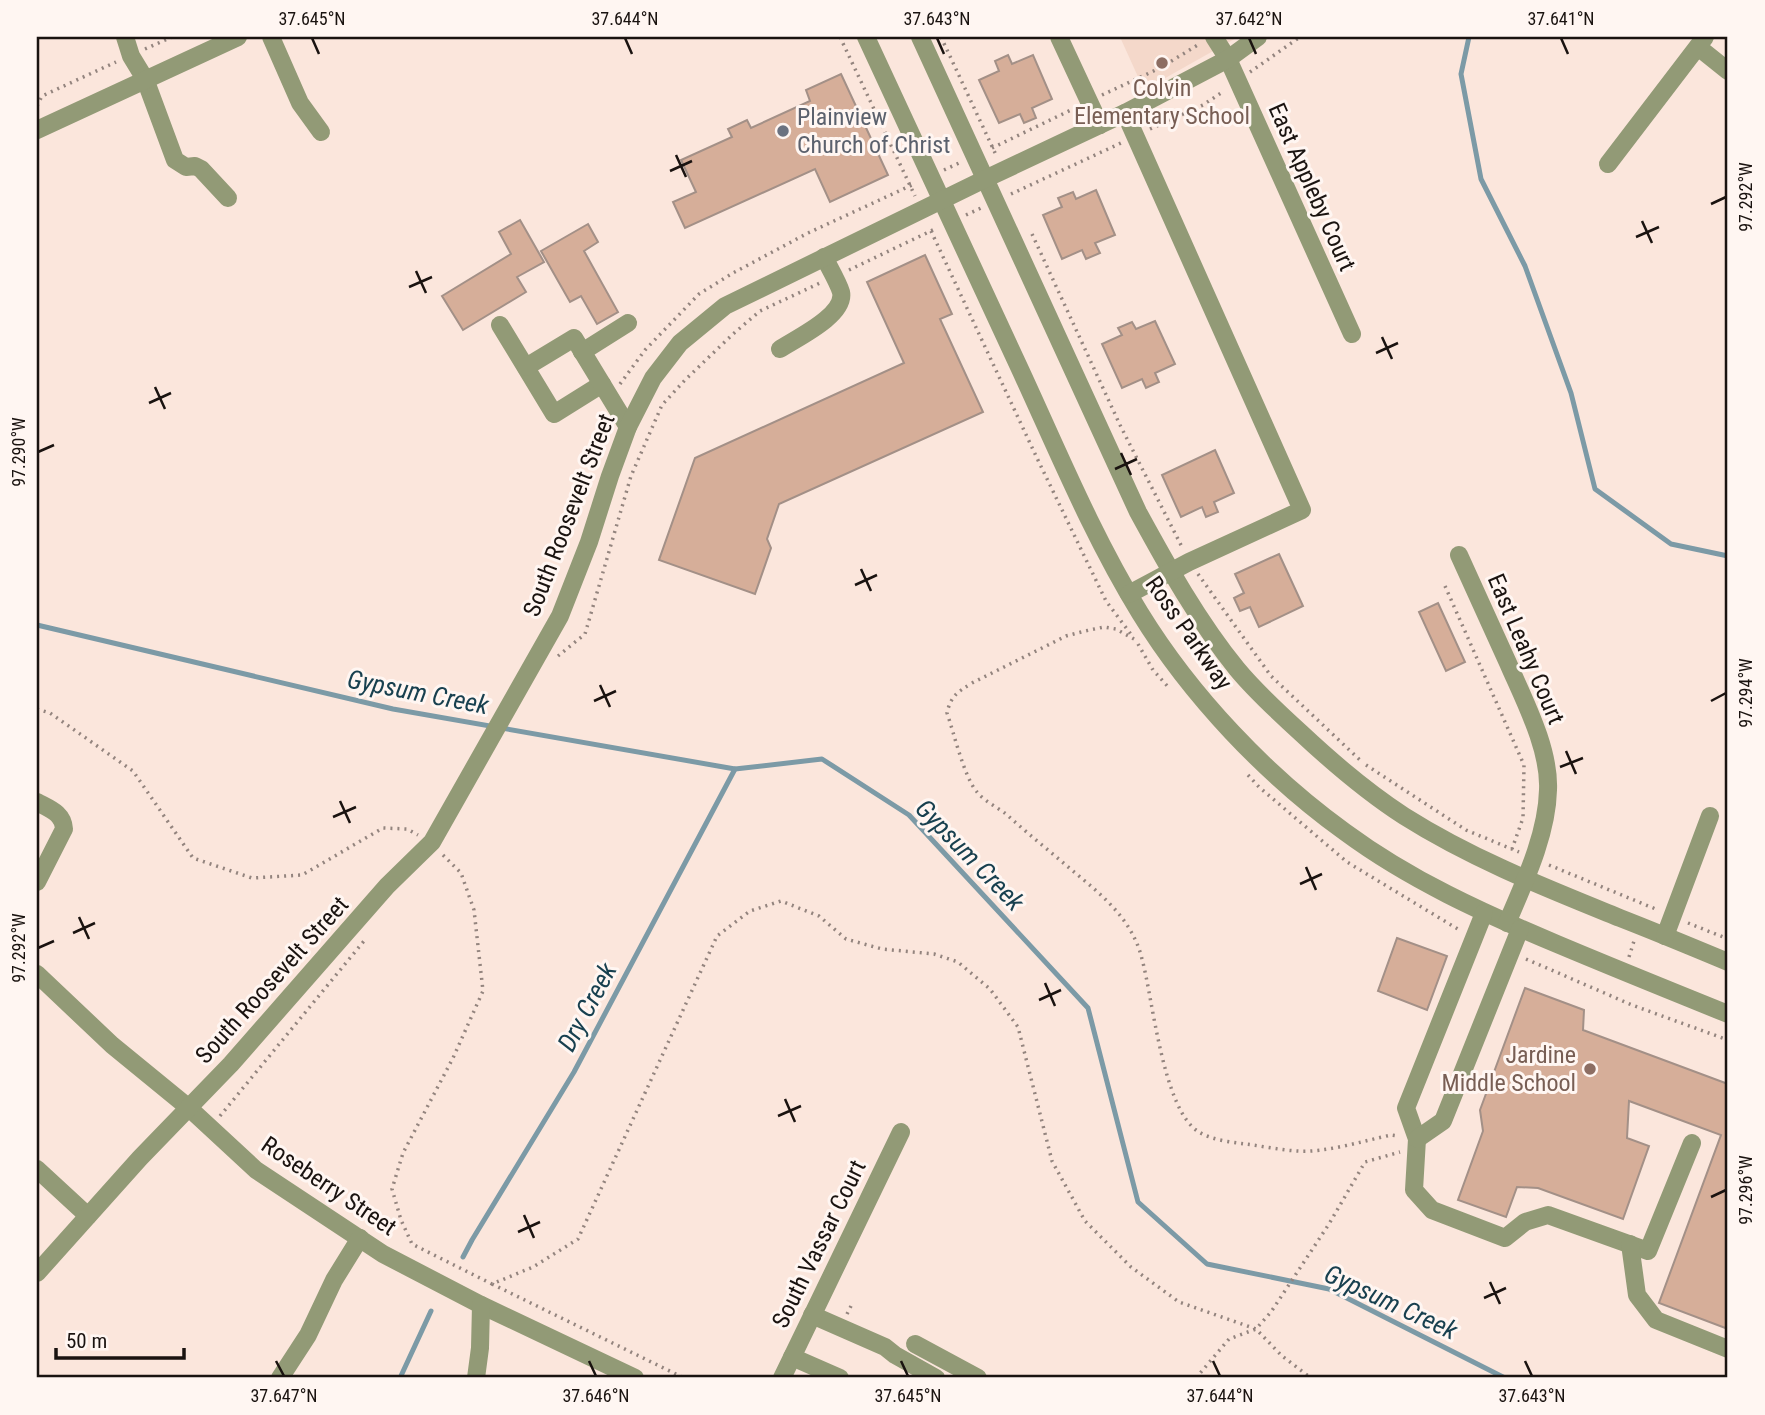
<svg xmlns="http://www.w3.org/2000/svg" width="1765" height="1415" viewBox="0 0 1765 1415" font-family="'Roboto Condensed',sans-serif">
  <rect width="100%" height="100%" fill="#fbe6dc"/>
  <path fill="#f4d8ca" d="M 1120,37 L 1238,37 L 1144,90 Z"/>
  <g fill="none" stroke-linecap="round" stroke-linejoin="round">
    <g stroke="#7c9aa6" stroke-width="5">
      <path d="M 1469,37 L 1461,74 L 1481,179 L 1525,266 L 1571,393 L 1595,489 L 1671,544 L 1728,556"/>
      <path d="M 37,625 L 393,709 L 735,769 L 822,759 L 909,815 L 1088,1008 L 1138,1202 L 1207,1264 L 1329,1289 L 1505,1378"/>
      <path d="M 463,1257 L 472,1240 L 574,1072 L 735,769"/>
      <path d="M 400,1378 L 431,1311"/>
    </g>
  </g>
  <g fill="#d6ae99" stroke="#a39087" stroke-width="2">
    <path d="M 1008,55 L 1012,64 L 1033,55 L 1052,99 L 1032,108 L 1036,118 L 1024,123 L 1020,114 L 999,123 L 979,80 L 999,71 L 995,61 Z"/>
    <path d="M 841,74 L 888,175 L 830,202 L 815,169 L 685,228 L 673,202 L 696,192 L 681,160 L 732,137 L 728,129 L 747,120 L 751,128 L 810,101 L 806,90 Z"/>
    <path d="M 1096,190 L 1115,235 L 1095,243 L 1100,253 L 1086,259 L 1082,250 L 1062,259 L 1043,215 L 1062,207 L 1058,198 L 1073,192 L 1076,199 Z"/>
    <path d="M 520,220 L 544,262 L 517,277 L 526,292 L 463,330 L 442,296 L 511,254 L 499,232 Z"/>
    <path d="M 588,224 L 598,242 L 584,251 L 618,312 L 597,324 L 581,296 L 570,302 L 541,251 Z"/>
    <path d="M 925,255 L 952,314 L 940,319 L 983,412 L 779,504 L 767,539 L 771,548 L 755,594 L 659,560 L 695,458 L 904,363 L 867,282 Z"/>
    <path d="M 1155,321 L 1175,364 L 1155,373 L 1159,382 L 1146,388 L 1142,379 L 1122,388 L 1102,344 L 1122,335 L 1118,328 L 1132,322 L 1136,329 Z"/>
    <path d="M 1215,450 L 1234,493 L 1214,502 L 1218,512 L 1206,517 L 1202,507 L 1181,517 L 1162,475 Z"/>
    <path d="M 1279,554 L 1303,606 L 1259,627 L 1250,607 L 1240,611 L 1234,598 L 1244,593 L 1235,574 Z"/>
    <path d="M 1438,603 L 1465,662 L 1446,671 L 1419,612 Z"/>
    <path d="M 1397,938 L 1447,956 L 1427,1010 L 1378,991 Z"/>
    <path d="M 1525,988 L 1584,1010 L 1583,1030 L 1728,1084 L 1728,1329 L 1659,1303 L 1721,1135 L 1629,1101 L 1627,1138 L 1649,1146 L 1623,1219 L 1538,1188 L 1517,1187 L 1506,1217 L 1458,1200 L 1483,1131 L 1480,1110 Z"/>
  </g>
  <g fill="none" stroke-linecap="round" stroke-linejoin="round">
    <g stroke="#93847e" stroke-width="3.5" stroke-dasharray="2 5" stroke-linecap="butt">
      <path d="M 840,37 L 915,196"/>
      <path d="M 941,37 L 997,157"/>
      <path d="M 145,49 L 172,37"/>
      <path d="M 1250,72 L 1300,37"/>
      <path d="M 1102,95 L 1160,68 L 1201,43"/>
      <path d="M 37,106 L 42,96 L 116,62"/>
      <path d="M 1150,129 L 1203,105 L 1224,91"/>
      <path d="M 992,148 L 1073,109"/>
      <path d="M 944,170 L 959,163"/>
      <path d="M 1011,194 L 1121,143"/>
      <path d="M 966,215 L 981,208"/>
      <path d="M 931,231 L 1036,456 L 1106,601 L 1133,637"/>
      <path d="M 1032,234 L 1120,425 L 1183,549"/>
      <path d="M 849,270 L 937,228"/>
      <path d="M 620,384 L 645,350 L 699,294 L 733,273 L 808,233 L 912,185"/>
      <path d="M 1198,574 L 1271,676 L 1360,760"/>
      <path d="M 1445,586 L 1524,765 L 1523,818 L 1512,849"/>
      <path d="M 1134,639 L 1116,629 L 1104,627 L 1085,631 L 1066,636 L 972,683 C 958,692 951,695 947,713 C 954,733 964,777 977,792 C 984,801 997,807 1006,814 C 1026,832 1047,849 1067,866 C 1098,892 1132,917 1142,959 C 1153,999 1163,1111 1199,1132 C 1212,1140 1230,1142 1245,1144 C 1262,1146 1280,1150 1297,1151 C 1325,1153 1363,1141 1391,1135 L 1398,1136"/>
      <path d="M 1138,644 L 1153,670 L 1170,689"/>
      <path d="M 558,656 L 585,634 L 631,476 L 662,405 L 685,380 L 733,334 L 760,311 L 820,283"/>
      <path d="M 37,709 L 50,713 L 133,771 L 193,858 L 252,878 L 302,875 L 383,828 L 407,829 L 418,835"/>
      <path d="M 1366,765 L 1466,830 L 1519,852"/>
      <path d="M 1248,775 L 1259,787 L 1347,862 L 1461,931"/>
      <path d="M 443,855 L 461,873 L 474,910 L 483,991 L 453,1058 L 403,1153 L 392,1189 L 401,1220 L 412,1244 L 492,1284 L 533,1267 L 578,1239 L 717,936 L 750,911 L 781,901 L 819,916 L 846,939 L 882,949 L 934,954 L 958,962 L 990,989 L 1018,1027 L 1052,1161 L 1085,1221 L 1131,1267 L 1179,1302 L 1256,1329 L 1282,1356 L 1311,1378"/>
      <path d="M 1549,865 L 1658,910"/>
      <path d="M 1688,923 L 1728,939"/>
      <path d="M 1629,957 L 1634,941"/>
      <path d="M 1526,959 L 1632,1005 L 1728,1040"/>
      <path d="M 220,1116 L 364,941"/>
      <path d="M 492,1284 L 684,1378"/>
      <path d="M 847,1314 L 852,1304"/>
      <path d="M 1196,1378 L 1229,1339 L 1256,1329 L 1271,1312 L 1329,1224 L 1365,1162 L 1400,1152"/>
    </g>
    <g stroke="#929a76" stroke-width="18">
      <path d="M 125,37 L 131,56 L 145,79 L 175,160 L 186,167 L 195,166 L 201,169 L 228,198"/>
      <path d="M 271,37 L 300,103 L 321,132"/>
      <path d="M 866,37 C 917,147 968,257 1019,367 C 1057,449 1092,535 1140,613 C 1191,696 1266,775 1345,832 C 1410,880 1483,913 1557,944 C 1614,968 1671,991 1728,1014"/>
      <path d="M 920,37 L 1138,512 C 1168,567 1198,621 1237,669 C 1256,692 1279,713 1301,733 C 1333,763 1367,792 1404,816 C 1472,859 1546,888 1620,918 C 1656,932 1692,947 1728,962"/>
      <path d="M 1059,37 L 1100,125"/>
      <path d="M 1214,37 L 1228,59 L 1352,334"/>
      <path d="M 1698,47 L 1728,71"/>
      <path d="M 1125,113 L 1302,510 L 1189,562 L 1129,594"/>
      <path d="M 37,130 L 238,37"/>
      <path d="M 1608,164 L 1705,37"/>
      <path d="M 500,325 L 554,414 L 602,384"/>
      <path d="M 780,349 C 797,338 846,315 841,292 C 838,282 829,267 824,257"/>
      <path d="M 582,352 L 628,323"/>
      <path d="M 526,367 L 574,338 L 628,427"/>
      <path d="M 1459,555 C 1475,591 1492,627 1508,663 C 1524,700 1550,749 1548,790 C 1547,835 1524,883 1507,923"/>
      <path d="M 37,802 C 50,809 63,813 64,829 L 37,882"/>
      <path d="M 1484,913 L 1406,1108 L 1417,1139 L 1414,1190 L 1432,1210 L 1505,1238 L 1525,1222 L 1548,1215 L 1648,1251 L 1692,1143"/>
      <path d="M 1665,936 L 1710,816"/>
      <path d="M 37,974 L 112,1045 L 189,1108 L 256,1170 L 383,1254 L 481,1305 L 635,1378"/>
      <path d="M 1417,1139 L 1443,1121 L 1520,929"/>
      <path d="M 37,1169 L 88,1216"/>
      <path d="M 1630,1244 L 1637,1295 L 1656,1320 L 1728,1349"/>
      <path d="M 37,1273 L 140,1158 L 231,1064 L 387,886 L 432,842 L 560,616 L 589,542 L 610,476 L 628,427 L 653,378 L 680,343 L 725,306 L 985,179 L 1125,113 L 1228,59 L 1258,37"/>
      <path d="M 812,1315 L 885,1347 L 895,1355 L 936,1378"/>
      <path d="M 915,1344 L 978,1378"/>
      <path d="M 792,1357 L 840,1378"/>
      <path d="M 280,1378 L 308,1335 L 334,1280 L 360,1238"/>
      <path d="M 476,1378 L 480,1348 L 481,1305"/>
      <path d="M 782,1378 L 901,1132"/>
    </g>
  </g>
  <path fill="none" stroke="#1a1310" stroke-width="2.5" d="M 312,38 L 319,54M 625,38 L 632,54M 937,38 L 944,54M 1249,38 L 1256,54M 1561,38 L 1568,54M 676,155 L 686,177M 670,171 L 692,161M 1711,204 L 1726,197M 1642,221 L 1652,243M 1636,237 L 1659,227M 416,271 L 426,293M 409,287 L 432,277M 1382,337 L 1392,359M 1376,353 L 1398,343M 155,387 L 165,409M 149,403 L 171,393M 38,452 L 54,445M 1121,453 L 1131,475M 1115,469 L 1137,459M 861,569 L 871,591M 855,585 L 877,575M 600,685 L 610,707M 594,701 L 616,691M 1711,701 L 1726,693M 1566,751 L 1576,774M 1560,767 L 1583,758M 340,801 L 350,823M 333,817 L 356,807M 1306,867 L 1316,890M 1300,884 L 1322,874M 79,917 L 89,939M 73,933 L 95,923M 38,948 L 54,941M 1045,983 L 1055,1006M 1039,1000 L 1061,990M 785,1099 L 795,1122M 778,1116 L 801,1106M 1711,1197 L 1726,1190M 524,1215 L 534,1238M 518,1232 L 540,1222M 1490,1282 L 1500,1304M 1484,1298 L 1506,1288M 276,1361 L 284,1376M 589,1361 L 596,1376M 901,1361 L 908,1376M 1213,1361 L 1220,1376M 1525,1361 L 1532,1376"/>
  <g fill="#8d6e63" stroke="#fff6f2" stroke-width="2.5">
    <circle cx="1162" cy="63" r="7"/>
    <circle cx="1590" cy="1069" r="7"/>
  </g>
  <circle fill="#6b7280" stroke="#fff6f2" stroke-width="2.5" cx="783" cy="131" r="7"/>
  <g text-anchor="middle" stroke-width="6" stroke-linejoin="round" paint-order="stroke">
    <g font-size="24" fill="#785e54" stroke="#fff6f2">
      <text x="1162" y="96">Colvin<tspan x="1162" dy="28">Elementary School</tspan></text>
      <text x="1576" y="1063" text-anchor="end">Jardine<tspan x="1576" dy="28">Middle School</tspan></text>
    </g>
    <g font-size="24" fill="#5b616d" stroke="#fff6f2" text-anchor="start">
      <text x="797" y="125">Plainview<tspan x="797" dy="28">Church of Christ</tspan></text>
    </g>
    <g font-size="24" fill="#1a1310" stroke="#fff6f2">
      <text transform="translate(1312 187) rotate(66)" y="8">East Appleby Court</text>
      <text transform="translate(569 515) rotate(-69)" y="8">South Roosevelt Street</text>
      <text transform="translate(1189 633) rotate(55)" y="8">Ross Parkway</text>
      <text transform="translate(1526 649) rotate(67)" y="8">East Leahy Court</text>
      <text transform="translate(272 980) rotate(-48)" y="8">South Roosevelt Street</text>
      <text transform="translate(329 1186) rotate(34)" y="8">Roseberry Street</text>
      <text transform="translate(819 1244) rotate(-64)" y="8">South Vassar Court</text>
    </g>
    <g font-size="26" font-style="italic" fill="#18404f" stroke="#fff6f2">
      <text transform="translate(418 692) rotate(11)" y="9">Gypsum Creek</text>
      <text transform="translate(970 855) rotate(46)" y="9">Gypsum Creek</text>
      <text transform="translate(587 1007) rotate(-62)" y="9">Dry Creek</text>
      <text transform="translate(1391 1302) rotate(25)" y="9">Gypsum Creek</text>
    </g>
  </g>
  <rect width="1765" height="1415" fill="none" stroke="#fff6f2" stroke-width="77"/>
  <path d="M56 1348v10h128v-10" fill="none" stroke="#1a1310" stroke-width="3.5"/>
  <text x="66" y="1348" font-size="21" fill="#1a1310" stroke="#fff6f2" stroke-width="5" paint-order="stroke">50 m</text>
  <rect x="38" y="38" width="1688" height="1338" fill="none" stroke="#1a1310" stroke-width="2.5"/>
  <g font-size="18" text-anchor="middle" fill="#1a1310">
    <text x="312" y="25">37.645°N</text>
    <text x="625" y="25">37.644°N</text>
    <text x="937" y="25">37.643°N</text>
    <text x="1249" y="25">37.642°N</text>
    <text x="1561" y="25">37.641°N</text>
    <text transform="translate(1746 197) rotate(-90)" y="6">97.292°W</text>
    <text transform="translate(19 452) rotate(-90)" y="6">97.290°W</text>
    <text transform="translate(1746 693) rotate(-90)" y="6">97.294°W</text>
    <text transform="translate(19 948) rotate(-90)" y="6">97.292°W</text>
    <text transform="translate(1746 1190) rotate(-90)" y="6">97.296°W</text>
    <text x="284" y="1402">37.647°N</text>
    <text x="596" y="1402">37.646°N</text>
    <text x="908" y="1402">37.645°N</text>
    <text x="1220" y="1402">37.644°N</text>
    <text x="1532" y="1402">37.643°N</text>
  </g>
</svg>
